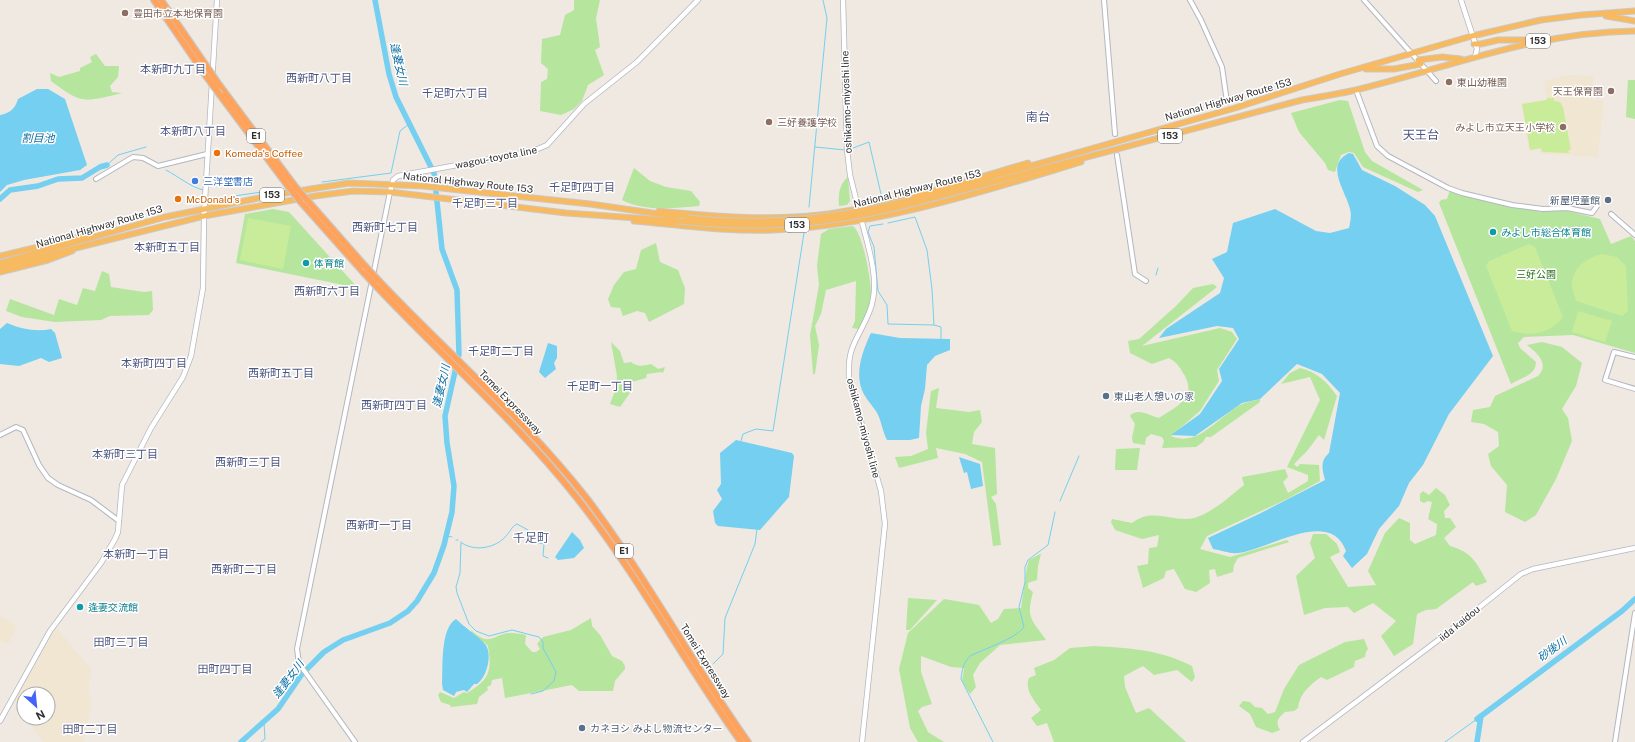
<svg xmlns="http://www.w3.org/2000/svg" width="1635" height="742" viewBox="0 0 1635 742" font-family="'Public Sans','Noto Sans JP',sans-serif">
  <rect width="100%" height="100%" fill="#efe9e1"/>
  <g fill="#f0e6d1">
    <path d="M 1569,75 L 1593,76 L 1592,100 L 1604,100 L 1598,157 L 1540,154 L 1539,150 L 1529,151 L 1521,103 L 1547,99 L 1544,81 Z"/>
    <path d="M 0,616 L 10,621 L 17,627 L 8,644 L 0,641 Z"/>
    <path d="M 56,628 L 91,669 L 88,696 L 92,698 L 83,742 L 43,742 L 26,718 L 48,718 L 48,694 L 24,694 L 24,715 L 16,703 L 15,700 Z"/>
  </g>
  <g fill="#b6e59e">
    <path d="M 574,0 L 600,0 L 596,18 L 600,47 L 595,50 L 604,75 L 588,85 L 582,101 L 574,109 L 561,115 L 540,111 L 541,82 L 547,79 L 548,69 L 541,63 L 542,39 L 560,35 L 565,15 L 574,10 Z"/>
    <path d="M 96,54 L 105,66 L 119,66 L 118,77 L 110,86 L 112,92 L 122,93 C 84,102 83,105 51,81 L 50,73 L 59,77 L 80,71 L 80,68 L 92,62 L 90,57 Z"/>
    <path d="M 1628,80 L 1635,80 L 1635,119 L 1626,117 Z"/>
    <path d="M 1340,100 L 1348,101 L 1365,152 L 1372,161 L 1423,190 L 1418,192 L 1363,167 L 1354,153 L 1349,152 L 1341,155 L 1335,172 L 1328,170 L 1325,163 L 1299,132 L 1291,113 Z"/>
    <path d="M 634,168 L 650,181 L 666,187 L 691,191 L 700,202 L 699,206 C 674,208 645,212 622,200 Z"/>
    <path d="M 848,177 L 850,201 L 847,205 L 839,206 C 838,196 839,184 848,177 Z"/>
    <path d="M 1450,190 L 1504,205 L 1542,212 L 1564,210 L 1600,219 L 1611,244 L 1631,236 L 1635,241 L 1635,353 L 1573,335 L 1524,337 L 1518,343 L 1520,348 L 1536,362 C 1536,375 1521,378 1511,384 L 1439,203 L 1441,200 L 1447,199 Z"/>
    <path d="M 273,209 L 289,212 L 358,288 L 236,263 L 245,214 Z"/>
    <path d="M 853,226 C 863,233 872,284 871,297 C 870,309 864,319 859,329 L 852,328 L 855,321 L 856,281 L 826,290 L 821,314 L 815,326 L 819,345 L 815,374 L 813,374 L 810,335 L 819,285 L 817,266 L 821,234 L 829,229 Z"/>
    <path d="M 656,243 L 660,262 L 678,270 L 685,288 L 684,304 L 649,322 L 645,313 L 637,311 L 623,316 L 620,308 L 611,307 L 608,299 L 614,285 L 624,272 L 636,269 L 641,250 Z"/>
    <path d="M 102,271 L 109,274 L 111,287 L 144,292 L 152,291 L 153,310 L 149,315 L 110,316 L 101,320 L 55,322 L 22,317 L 6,311 L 10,299 L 54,315 L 59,299 L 77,305 L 83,288 L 95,291 Z"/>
    <path d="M 1213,284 L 1217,287 L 1142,346 L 1220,328 L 1232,332 L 1237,339 L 1217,370 L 1219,381 L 1200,411 L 1171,436 C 1199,448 1218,416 1242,404 C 1247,402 1254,401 1260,399 L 1260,402 L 1211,437 L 1206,437 L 1203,442 L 1196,447 L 1162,448 L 1164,441 L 1162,437 L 1151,434 L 1146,438 L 1145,445 L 1133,443 L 1132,438 L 1135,424 L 1130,416 C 1137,407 1150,416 1159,418 C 1175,407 1197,399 1185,376 C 1180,368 1178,363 1169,358 L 1152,364 L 1130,353 L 1128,341 L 1139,339 L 1176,306 L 1193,288 Z"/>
    <path d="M 611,342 L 620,351 L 624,363 L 631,362 C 637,367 643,366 651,364 L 658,369 L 665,367 L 663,373 L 661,372 L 647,374 L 646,378 L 632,382 L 630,393 L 620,407 L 610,404 L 616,388 L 617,376 Z"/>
    <path d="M 1542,342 L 1562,347 L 1582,363 L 1576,386 L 1562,409 L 1568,418 L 1572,441 L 1556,479 L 1536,515 L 1525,522 L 1505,512 L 1507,485 L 1491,466 L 1488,454 L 1499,446 L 1498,432 L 1484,424 L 1471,422 L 1473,410 L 1490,407 L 1495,396 L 1538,376 C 1550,364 1537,353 1527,345 Z"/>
    <path d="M 1300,368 C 1317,372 1327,382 1337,396 L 1324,440 L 1319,435 L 1307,451 L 1294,464 L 1297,467 L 1300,464 L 1319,465 L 1320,481 L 1285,500 L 1207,536 L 1200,549 L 1230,557 L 1287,540 L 1289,542 L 1238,558 L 1234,565 L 1233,572 L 1217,577 L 1215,569 L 1209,570 L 1210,583 L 1196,592 L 1185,589 L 1174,569 L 1166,571 L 1164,578 L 1143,588 L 1137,566 L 1148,564 L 1149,548 L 1157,547 L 1159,535 L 1142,539 L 1115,530 L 1111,522 L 1112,519 L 1132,523 C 1151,509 1165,519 1186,519 C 1206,519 1229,497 1244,485 L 1242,477 L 1285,469 L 1288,477 L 1283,482 L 1288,493 L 1308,481 L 1308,475 L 1287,467 L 1320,400 L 1310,377 L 1281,384 L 1290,373 Z"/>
    <path d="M 939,388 L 936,408 L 969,412 L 980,410 L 982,422 L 974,432 L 972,444 L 995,448 L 997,494 L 991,497 L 996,504 L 1001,545 L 993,546 L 982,462 L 965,454 L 936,448 L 938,458 L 899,468 L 895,457 L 911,456 L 928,449 L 926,433 L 931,391 Z"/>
    <path d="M 1140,448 L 1137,470 L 1115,470 L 1116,449 Z"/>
    <path d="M 1436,488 L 1445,495 L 1450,505 L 1444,511 L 1445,518 L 1450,518 L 1456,527 L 1444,538 L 1450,546 C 1472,552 1477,563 1487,582 L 1476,586 L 1473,582 L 1436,609 L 1426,610 L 1417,614 L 1413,644 L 1394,656 L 1381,636 L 1396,621 L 1373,603 L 1354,613 L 1348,607 L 1325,608 L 1304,615 L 1296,576 L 1315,558 L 1310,543 L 1313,534 L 1326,534 L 1337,544 L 1340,552 L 1330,557 L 1348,587 L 1376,585 L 1368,571 L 1385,533 L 1399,518 L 1410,523 L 1410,540 L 1415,544 L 1436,535 L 1437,524 L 1428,519 L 1432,502 L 1428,501 L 1424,503 L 1420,501 L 1420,494 L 1423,491 L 1429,495 Z"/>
    <path d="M 1040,554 L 1041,554 L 1038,566 L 1037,580 L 1028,583 L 1028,588 L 1033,592 C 1026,618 1031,619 1046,640 L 1000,645 L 980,663 L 973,675 L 976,687 L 970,694 L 962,681 L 964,668 L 951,667 L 921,656 L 921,672 L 932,704 L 922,707 L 918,711 L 928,732 L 944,742 L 918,742 L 910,728 L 899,669 L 908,633 L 944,599 L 979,605 L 991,623 L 998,619 L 1004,609 L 1021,608 L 1027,567 L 1029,560 Z"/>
    <path d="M 908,598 L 937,600 L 910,630 L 906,630 Z"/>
    <path d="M 591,618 L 592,626 L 600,635 L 612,656 L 622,661 L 625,666 L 625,669 L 615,681 L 613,691 L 579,691 L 572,685 L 505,698 L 502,678 L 492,680 L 491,685 L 487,687 L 488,690 L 479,697 L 477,704 L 451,707 L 450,705 L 441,702 L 438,695 L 440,692 L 454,698 L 464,692 L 467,693 C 490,680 492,670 488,646 L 484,642 L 476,642 L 471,630 C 491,649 493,633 511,633 C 516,633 522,634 526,635 L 525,644 L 532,652 L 536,652 L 540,649 L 537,644 L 543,637 L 571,630 Z"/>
    <path d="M 1364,639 L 1368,649 L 1366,652 L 1365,657 L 1355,661 L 1354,667 L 1327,680 L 1321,677 C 1310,685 1299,694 1298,708 L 1294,711 L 1285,712 C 1278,718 1275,722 1280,730 L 1272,733 L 1256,727 L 1250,714 L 1239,706 L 1243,701 L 1250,702 L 1255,707 L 1262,708 L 1268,714 L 1275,712 L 1284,689 L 1299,665 L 1345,642 Z"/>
    <path d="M 1095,646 C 1129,648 1162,650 1192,666 L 1195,677 L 1192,682 L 1177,670 L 1154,675 L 1143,666 L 1124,676 L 1125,687 L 1136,713 L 1149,708 L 1186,742 L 1054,742 L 1047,723 L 1037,726 L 1031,718 L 1041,710 C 1035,701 1024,690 1029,678 L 1036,675 L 1034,668 L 1054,660 L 1070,648 Z"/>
  </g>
  <g fill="#c9ec9a">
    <path d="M 1547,98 L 1554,98 L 1554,101 L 1560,102 L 1563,107 L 1571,150 L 1568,150 L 1569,153 L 1542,152 L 1541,148 L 1530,150 L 1522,104 L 1547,100 Z"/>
    <path d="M 248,218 L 291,226 L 283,269 L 240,260 Z"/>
    <path d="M 1529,244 L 1535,247 L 1563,317 C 1551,333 1532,337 1512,331 L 1486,266 L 1489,261 Z"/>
    <path d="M 1602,254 L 1617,257 L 1626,266 L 1628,311 L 1622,316 L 1576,301 C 1575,296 1572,290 1572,285 C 1572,267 1587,258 1602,254 Z"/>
    <path d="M 1578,311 L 1612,321 L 1605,342 L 1572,332 Z"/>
  </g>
  <g fill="#75cff0">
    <path d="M 37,89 L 48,89 L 65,99 L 87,165 L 80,170 L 24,180 L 7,185 L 0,192 L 0,115 C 10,113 15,109 18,99 Z"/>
    <path d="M 1349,153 L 1353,154 L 1362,170 L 1395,186 L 1425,205 L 1435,216 L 1493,356 L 1449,414 L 1423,465 L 1409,483 L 1399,506 L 1379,529 L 1367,554 L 1352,568 L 1343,556 L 1346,551 C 1330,507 1268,550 1238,553 C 1230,554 1221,550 1213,549 L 1208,538 L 1261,513 L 1325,480 C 1322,469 1320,461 1329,453 L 1340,393 L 1322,374 L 1297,364 L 1260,399 L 1242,403 L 1195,436 L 1171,435 L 1200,414 L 1222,381 L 1219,369 L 1239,339 L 1233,328 L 1217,326 L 1159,338 L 1166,329 L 1220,293 L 1224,278 L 1212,259 L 1227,252 L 1233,223 L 1275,209 L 1316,231 L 1330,233 L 1349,228 C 1350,223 1352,215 1350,209 C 1346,191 1324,165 1349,153 Z"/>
    <path d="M 7,323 C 21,329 36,332 51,329 L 55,333 L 62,358 L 49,362 L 41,358 L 19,366 L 0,364 L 0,329 Z"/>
    <path d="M 871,333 L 900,338 L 950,339 L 950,350 L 935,356 L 927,365 L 925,389 L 921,406 L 919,438 L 910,440 L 887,440 C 883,432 882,425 879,417 C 876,409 869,403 865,396 C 853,376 862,352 871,333 Z"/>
    <path d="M 548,343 L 557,346 L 557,358 L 554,363 L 556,369 L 545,378 L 539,372 Z"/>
    <path d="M 736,440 L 792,453 L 794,456 L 789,497 L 760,530 L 718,526 L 715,523 L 713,511 L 722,499 L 717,490 L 721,484 L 720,453 Z"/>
    <path d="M 959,457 L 980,464 L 983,486 L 971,489 L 967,472 L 964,473 Z"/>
    <path d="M 572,532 L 580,540 L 584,548 L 574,558 L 558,560 L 555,557 Z"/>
    <path d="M 456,619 C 464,627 478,636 485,644 C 493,654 487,677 477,684 L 474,684 L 467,692 L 464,690 L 456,692 L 454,696 L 443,690 L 442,684 C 443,668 440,628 456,619 Z"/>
  </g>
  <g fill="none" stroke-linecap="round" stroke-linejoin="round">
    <g stroke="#75cff0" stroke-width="1">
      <path d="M 815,147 L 845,150"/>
      <path d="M 848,150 L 869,142 L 881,194"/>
      <path d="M 107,165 L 118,155 L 146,147"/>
      <path d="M 166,170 C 179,177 189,186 203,190"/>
      <path d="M 322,182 L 391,173 L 400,131 L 409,124"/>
      <path d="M 234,196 L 262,192"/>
      <path d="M 809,207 L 827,18 L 823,0"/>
      <path d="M 888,223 L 915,217 L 927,250 L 932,289 L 934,325 L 941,327 L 941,339"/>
      <path d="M 883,224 L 870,226 L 868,232 L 874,247 L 878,291 L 887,305 L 888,324 L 934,325"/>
      <path d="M 1156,275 L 1158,268"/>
      <path d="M 741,441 L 743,434 L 756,429 L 773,431 L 804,233"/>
      <path d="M 1060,501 L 1079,456"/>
      <path d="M 447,536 L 452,537"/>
      <path d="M 456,540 L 458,540"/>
      <path d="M 461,542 L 460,573 L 456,587 L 457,593 L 469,624 L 476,631 L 489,636 L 512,630 L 539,637 L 543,642 L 543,648 L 556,672 L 554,681 L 543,691 L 531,694"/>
      <path d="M 462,543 C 475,552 496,548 506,536 C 510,532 511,527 517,524 L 528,530 L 529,541 L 544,544 L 543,556 L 548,558"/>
      <path d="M 713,664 L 723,654 L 725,618 L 755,544 L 757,529"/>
      <path d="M 261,742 L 265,739 L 264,723"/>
      <path d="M 993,742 L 961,679 C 962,670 963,663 970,656 C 984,649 1015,639 1024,627 L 1019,607 L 1025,582 L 1025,567 L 1028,560 L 1048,545 L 1055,512"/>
      <path d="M 1445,742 L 1477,719"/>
    </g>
    <g stroke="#75cff0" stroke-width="5.5">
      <path d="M 0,199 L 10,190 L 38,186 L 58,179 L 82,178 L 100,167 L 107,165"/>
      <path d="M 1481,716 L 1622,611 L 1635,599"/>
      <path d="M 241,742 L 278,709 L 302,674 L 324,652 L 343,640 L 390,623 L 408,611 L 417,601 L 434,573 L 444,545 L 452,512 L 454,486 L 447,443 L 445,416 L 459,354 L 457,290 L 442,249 L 434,173 L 396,97 L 389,74 L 375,0"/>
      <path d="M 1477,742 L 1481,716 L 1477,719"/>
    </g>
    <g stroke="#b4b7c1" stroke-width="6">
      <g id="tertiary">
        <path d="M 1104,0 L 1115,134"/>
        <path d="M 1190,0 L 1201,20 L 1222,67 L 1227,102"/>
        <path d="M 1364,0 L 1436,81"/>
        <path d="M 1356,90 L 1377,146 L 1388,156 L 1448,188 L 1462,193 L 1512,205 L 1543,209 L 1567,208 L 1592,213 L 1597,206"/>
        <path d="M 1117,155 L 1135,274 L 1146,281"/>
        <path d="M 96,179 L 133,157 L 143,158 L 158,166 L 207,154"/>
        <path d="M 1611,214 L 1635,235"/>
        <path d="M 1635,357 L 1614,352 L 1605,380 L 1635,389"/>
        <path d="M 0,435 L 16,427 L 23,430 L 39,465 L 48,478 L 58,485 L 91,500 L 119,521"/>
        <path d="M 355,742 L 303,669 L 299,663 L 297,649 L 390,192"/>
        <path d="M 1615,742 L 1635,613"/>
      </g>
    </g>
    <g stroke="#b4b7c1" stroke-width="6">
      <g id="secondary">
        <path d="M 843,0 L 847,150 L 850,175 L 859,211"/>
        <path d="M 1461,0 L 1477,49 L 1475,57"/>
        <path d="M 390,192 L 393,180 L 398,176 L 533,151 L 547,145 L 584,104 L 637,62 L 698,0"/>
        <path d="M 861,218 C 867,243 878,274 873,299 C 870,319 856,334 851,352 C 848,362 849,370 849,380 L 881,491 L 885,524 L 862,742"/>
        <path d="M 0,721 L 50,631 L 101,563 L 115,539 L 118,532 L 122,485 L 151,428 L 183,377 L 191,356 L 203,288 L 204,216 L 217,0"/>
        <path d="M 1303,742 L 1441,638 L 1521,574 L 1533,569 L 1635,548"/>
      </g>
    </g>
    <g stroke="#c9c9c9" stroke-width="7">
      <g id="trunk">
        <path d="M 1606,16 L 1635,21"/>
        <path d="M 1474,44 L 1481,44 L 1498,40 L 1527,40"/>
        <path d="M 1418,60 L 1442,57 L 1461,59"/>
        <path d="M 1366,69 L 1394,69 L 1421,64"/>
        <path d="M 914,199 L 1235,108 L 1340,74 L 1472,36 L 1541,20 L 1581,15 L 1635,11"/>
        <path d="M 914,203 L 1302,100 C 1320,97 1338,94 1356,90 C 1451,67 1535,32 1635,31"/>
        <path d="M 659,211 C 713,216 766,221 819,215 C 887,207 963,182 1028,163"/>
        <path d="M 634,221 C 680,225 726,232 773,230 C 878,226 981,192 1081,162"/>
        <path d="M 0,256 L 88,235"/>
        <path d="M 0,263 L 165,217 L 279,194 L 349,183 L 423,186 L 590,204 L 687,218"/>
        <path d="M 0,267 L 204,216 L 315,196 L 353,191 L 390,192 L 566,213 L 678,221"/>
        <path d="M 0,272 L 48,260 L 72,251"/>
      </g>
    </g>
    <g stroke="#c9c9c9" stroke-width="8">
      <g id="motorway">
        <path d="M 154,0 L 206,76"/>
        <path d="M 161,0 L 205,64"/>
        <path d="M 220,86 L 294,185"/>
        <path d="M 220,95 L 288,186"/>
        <path d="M 307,200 L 365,266"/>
        <path d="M 300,201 L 364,273"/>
        <path d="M 379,281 C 448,354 526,420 588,500 C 646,577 692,663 748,742"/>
        <path d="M 377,287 C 443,357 517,422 577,498 C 638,575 684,662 741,742"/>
      </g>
    </g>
    <use href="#tertiary" stroke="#fff" stroke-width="4"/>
    <use href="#secondary" stroke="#fff" stroke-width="4.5"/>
    <use href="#trunk" stroke="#f8ba60" stroke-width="5"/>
    <use href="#motorway" stroke="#ffa35c" stroke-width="5.5"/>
    <g stroke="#c9c9c9" stroke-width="7" stroke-linecap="butt">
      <g id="trunk-bridge">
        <path d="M 687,218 C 764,226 838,219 914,199"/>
        <path d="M 678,221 C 763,230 831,225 914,203"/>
      </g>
    </g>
    <g stroke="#c9c9c9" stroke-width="8" stroke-linecap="butt">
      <g id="motorway-bridge">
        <path d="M 205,64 L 220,86"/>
        <path d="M 206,76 L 220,95"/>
        <path d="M 294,185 L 307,200"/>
        <path d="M 288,186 L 300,201"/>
        <path d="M 365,266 L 379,281"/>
        <path d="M 364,273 L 377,287"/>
      </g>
    </g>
    <use href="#trunk-bridge" stroke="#f8ba60" stroke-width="5"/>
    <use href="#motorway-bridge" stroke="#ffa35c" stroke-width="5.5"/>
  </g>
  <g fill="#8d6e63" stroke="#fff" stroke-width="1.5">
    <circle cx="125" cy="13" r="4"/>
    <circle cx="1449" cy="82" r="4"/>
    <circle cx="1611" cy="91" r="4"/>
    <circle cx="769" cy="122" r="4"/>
    <circle cx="1563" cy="127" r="4"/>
  </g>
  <g fill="#e8710a" stroke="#fff" stroke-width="1.5">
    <circle cx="217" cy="153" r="4"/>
    <circle cx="178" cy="199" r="4"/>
  </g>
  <circle fill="#3f7fe0" stroke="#fff" stroke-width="1.5" cx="195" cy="181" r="4"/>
  <g fill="#5c6f8a" stroke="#fff" stroke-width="1.5">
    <circle cx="1608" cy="200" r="4"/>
    <circle cx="1106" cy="396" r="4"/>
    <circle cx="582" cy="728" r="4"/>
  </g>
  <g fill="#0f9aa8" stroke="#fff" stroke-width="1.5">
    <circle cx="1493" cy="232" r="4"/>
    <circle cx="306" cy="263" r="4"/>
    <circle cx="80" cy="607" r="4"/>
  </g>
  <g text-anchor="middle" stroke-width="3" stroke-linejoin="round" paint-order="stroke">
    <g fill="#fff" stroke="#6d6d6d" stroke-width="1">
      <rect x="1526" y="34" width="24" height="14" rx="3"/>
      <rect x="247" y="129" width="18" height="14" rx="3"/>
      <rect x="1158" y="129" width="24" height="14" rx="3"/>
      <rect x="260" y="188" width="24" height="14" rx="3"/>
      <rect x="785" y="218" width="24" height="14" rx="3"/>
      <rect x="615" y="544" width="18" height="14" rx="3"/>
    </g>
    <g font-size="9" font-weight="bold" fill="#2e2e2e">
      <text x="1538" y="44">153</text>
      <text x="256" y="139">E1</text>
      <text x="1170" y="139">153</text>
      <text x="272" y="198">153</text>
      <text x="797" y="228">153</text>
      <text x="624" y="554">E1</text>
    </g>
    <g font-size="10" fill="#785e54" stroke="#fff" text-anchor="start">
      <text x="133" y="17">豊田市立本地保育園</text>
      <text x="1457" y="86">東山幼稚園</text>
      <text x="1603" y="95" text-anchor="end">天王保育園</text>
      <text x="777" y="126">三好養護学校</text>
      <text x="1555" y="131" text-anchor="end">みよし市立天王小学校</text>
    </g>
    <g font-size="10" fill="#2e2e2e" stroke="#fff">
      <text transform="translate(1228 99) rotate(-16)" y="4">National Highway Route 153</text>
      <text transform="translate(846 102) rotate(-92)" y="4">oshikamo-miyoshi line</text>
      <text transform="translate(496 157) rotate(-11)" y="4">wagou-toyota line</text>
      <text transform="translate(468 182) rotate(6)" y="4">National Highway Route 153</text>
      <text transform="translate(917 188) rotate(-14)" y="4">National Highway Route 153</text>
      <text transform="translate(99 226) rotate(-16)" y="4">National Highway Route 153</text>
      <text transform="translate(511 402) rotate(46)" y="4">Tomei Expressway</text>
      <text transform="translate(864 428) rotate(75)" y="4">oshikamo-miyoshi line</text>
      <text transform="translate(1459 623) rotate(-39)" y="4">iida kaidou</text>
      <text transform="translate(706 661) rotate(58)" y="4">Tomei Expressway</text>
    </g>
    <g font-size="10" fill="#c56008" stroke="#fff" text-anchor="start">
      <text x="225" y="157">Komeda's Coffee</text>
      <text x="186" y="203">McDonald's</text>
    </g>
    <g font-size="10" fill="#366cbe" stroke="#fff" text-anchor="start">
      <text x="203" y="185">三洋堂書店</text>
    </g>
    <g font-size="10" fill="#4e5e75" stroke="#fff" text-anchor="start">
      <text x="1600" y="204" text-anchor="end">新屋児童館</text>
      <text x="1114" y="400">東山老人憩いの家</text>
      <text x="590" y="732">カネヨシ みよし物流センター</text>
    </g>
    <g font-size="10" fill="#0d838f" stroke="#fff" text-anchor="start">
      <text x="1501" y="236">みよし市総合体育館</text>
      <text x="314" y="267">体育館</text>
      <text x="88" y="611">逢妻交流館</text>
    </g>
    <g font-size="10" fill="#2c6e1b" stroke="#fff">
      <text x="1536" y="278">三好公園</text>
    </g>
    <g font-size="11" font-style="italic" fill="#0d6fa3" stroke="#fff">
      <text transform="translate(399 64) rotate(77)" y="4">逢妻女川</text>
      <text x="38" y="142">割目池</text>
      <text transform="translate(441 386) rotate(-77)" y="4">逢妻女川</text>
      <text transform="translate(1552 649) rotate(-37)" y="4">砂後川</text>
      <text transform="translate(288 679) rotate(-53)" y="4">逢妻女川</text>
    </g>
    <g font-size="11" fill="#4d5680" stroke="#fff">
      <text x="173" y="73">本新町九丁目</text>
      <text x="319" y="82">西新町八丁目</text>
      <text x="455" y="97">千足町六丁目</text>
      <text x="193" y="135">本新町八丁目</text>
      <text x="582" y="191">千足町四丁目</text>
      <text x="485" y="207">千足町三丁目</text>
      <text x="385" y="231">西新町七丁目</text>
      <text x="167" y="251">本新町五丁目</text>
      <text x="327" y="295">西新町六丁目</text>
      <text x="501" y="355">千足町二丁目</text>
      <text x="154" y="367">本新町四丁目</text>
      <text x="281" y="377">西新町五丁目</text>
      <text x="600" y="390">千足町一丁目</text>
      <text x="394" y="409">西新町四丁目</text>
      <text x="125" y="458">本新町三丁目</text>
      <text x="248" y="466">西新町三丁目</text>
      <text x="379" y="529">西新町一丁目</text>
      <text x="136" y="558">本新町一丁目</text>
      <text x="244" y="573">西新町二丁目</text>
      <text x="121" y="646">田町三丁目</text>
      <text x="225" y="673">田町四丁目</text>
      <text x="90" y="733">田町二丁目</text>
    </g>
    <g font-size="12" fill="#4d5680" stroke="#fff">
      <text x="1038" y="121">南台</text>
      <text x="1421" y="139">天王台</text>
      <text x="531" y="542">千足町</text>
    </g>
  </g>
  <g transform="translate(36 706) rotate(153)"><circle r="19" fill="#ffffff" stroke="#ababab"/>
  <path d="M0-3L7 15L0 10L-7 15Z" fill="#4264fb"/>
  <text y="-6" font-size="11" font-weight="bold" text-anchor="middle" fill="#2e2e2e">N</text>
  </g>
</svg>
